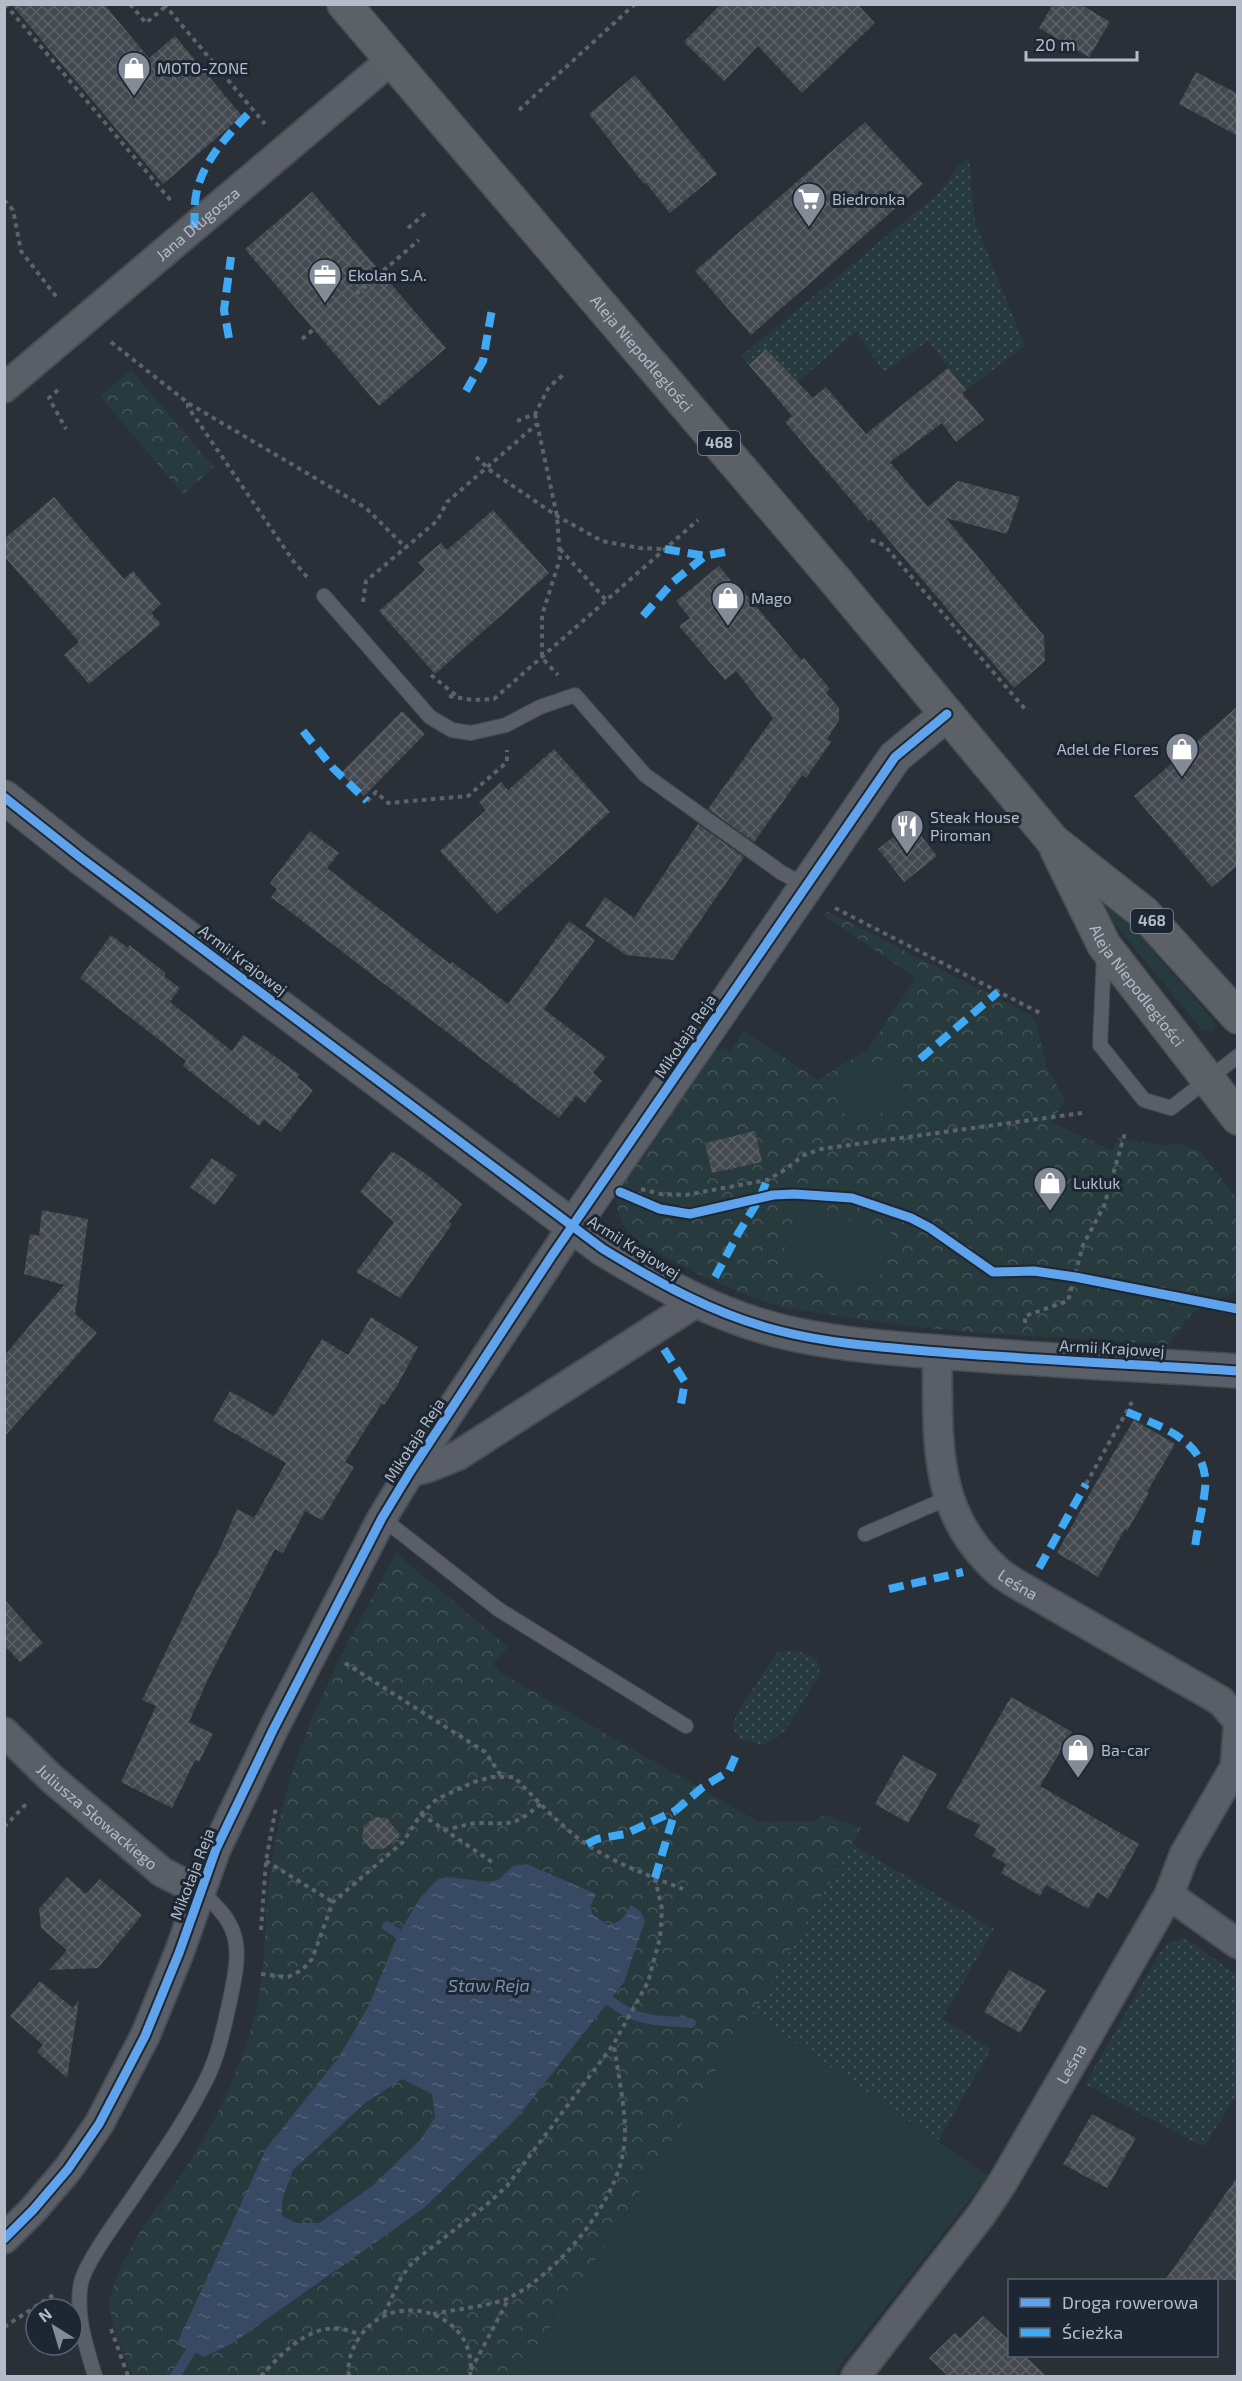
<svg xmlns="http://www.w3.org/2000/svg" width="1242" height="2381" viewBox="0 0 1242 2381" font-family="'Exo 2',sans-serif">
  <defs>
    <pattern id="grass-dots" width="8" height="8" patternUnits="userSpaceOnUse" patternTransform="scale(1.5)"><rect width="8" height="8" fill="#273a3e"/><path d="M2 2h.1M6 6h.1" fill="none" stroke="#445559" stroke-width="1.8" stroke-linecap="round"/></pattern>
    <pattern id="forest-crowns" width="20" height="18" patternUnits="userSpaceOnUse" patternTransform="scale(1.5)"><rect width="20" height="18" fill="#273a3e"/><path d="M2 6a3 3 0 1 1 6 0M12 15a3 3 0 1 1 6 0" fill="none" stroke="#445559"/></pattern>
    <pattern id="water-ripples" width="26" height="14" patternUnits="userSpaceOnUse" patternTransform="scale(1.5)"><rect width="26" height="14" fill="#384963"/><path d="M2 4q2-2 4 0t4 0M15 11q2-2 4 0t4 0" fill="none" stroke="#526178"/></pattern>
    <pattern id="building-cross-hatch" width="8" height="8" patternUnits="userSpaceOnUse" patternTransform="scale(1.5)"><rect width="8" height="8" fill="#444950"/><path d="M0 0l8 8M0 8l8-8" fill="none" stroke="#5d6168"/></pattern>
  </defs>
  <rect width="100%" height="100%" fill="#2a3038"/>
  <g fill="url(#grass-dots)">
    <path d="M 969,157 L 975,222 L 1025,346 L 966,390 L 928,341 L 884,372 L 856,332 L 778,399 L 741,356 L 939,193 L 958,166 Z"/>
    <path d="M 789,1650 L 808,1654 L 817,1660 L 820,1675 L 785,1731 L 764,1745 L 741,1739 L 733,1729 L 736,1714 L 777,1653 Z"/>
    <path d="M 852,1844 L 994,1929 L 942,2019 L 991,2049 L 938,2141 L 752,2013 Z"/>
    <path d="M 1185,1938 L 1237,1975 L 1237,2094 L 1204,2147 L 1085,2084 L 1160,1953 L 1169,1943 Z"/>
  </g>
  <g fill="url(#forest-crowns)">
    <path d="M 131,370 L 214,467 L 183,494 L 100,396 Z"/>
    <path d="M 827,911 L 1032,1016 L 1037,1025 L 1046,1066 L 1065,1100 L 1052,1122 L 1112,1151 L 1119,1138 L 1162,1145 L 1183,1144 L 1201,1152 L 1237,1199 L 1237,1291 L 1192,1313 L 1168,1344 C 1060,1337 949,1335 841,1316 C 818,1312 792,1311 769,1303 C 736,1292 704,1277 673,1261 C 641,1244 612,1231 617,1189 L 711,1053 L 722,1048 L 731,1051 L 744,1031 L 818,1080 L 868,1049 L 916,978 L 824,916 Z"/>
    <path d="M 396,1553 L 508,1647 L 493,1664 L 501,1673 L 759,1822 L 815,1821 L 824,1815 L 861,1828 L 767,1991 L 609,2240 L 518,2376 L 133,2376 C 125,2355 105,2317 111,2294 C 123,2249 156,2210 182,2173 C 204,2141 223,2105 237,2069 C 246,2045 255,2020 259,1995 C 266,1958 264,1919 269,1882 C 271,1862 275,1843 279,1823 C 299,1726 350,1639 396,1553 Z"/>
  </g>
  <g fill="#273a3e">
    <path d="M 1083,870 L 1213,1020 L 1215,1025 L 1212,1032 L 1202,1030 L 1077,878 Z"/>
    <path d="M 890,1057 L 909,1100 L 850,1127 L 830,1083 Z"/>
    <path d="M 799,1204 L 893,1234 L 875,1290 L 781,1259 Z"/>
    <path d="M 752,2013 L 988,2176 L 835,2372 L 839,2376 L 518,2376 L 609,2240 Z"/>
  </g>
  <path fill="url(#water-ripples)" fill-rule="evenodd" d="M 527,1864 L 596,1894 L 590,1907 L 593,1915 L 608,1925 C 620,1923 625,1916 631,1905 L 641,1912 L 645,1921 L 624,1982 L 517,2118 L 424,2208 L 233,2343 L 204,2357 L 177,2344 L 266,2149 L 339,2057 L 369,2005 L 398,1934 L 421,1897 L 438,1879 L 447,1877 L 489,1882 L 498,1880 L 513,1866 ZM 402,2079 L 432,2094 L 435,2117 L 421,2139 L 370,2188 L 319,2223 L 297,2223 L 282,2216 L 282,2200 L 293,2170 L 365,2103 Z"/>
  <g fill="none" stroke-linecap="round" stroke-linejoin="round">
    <g stroke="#384963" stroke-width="10">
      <path d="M 387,1926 L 398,1934"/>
      <path d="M 609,2000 C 638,2023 657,2020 691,2023"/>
      <path d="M 175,2376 L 191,2351"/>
    </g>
  </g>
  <g fill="url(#building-cross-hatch)">
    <path d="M 11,4 L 104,4 L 149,58 L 175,36 L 242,116 L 163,184 Z"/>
    <path d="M 721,4 L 857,4 L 875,23 L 802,93 L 758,46 L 724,81 L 684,42 Z"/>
    <path d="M 1053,4 L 1080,4 L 1110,22 L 1089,57 L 1039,28 Z"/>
    <path d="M 1196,72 L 1238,94 L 1238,136 L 1179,104 Z"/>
    <path d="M 635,75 L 717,174 L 670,213 L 645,182 L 644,184 L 589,114 Z"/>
    <path d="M 865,122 L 923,184 L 751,335 L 695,271 Z"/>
    <path d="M 312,192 L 446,348 L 379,406 L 245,249 Z"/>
    <path d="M 766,349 L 813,398 L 826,387 L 866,434 L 948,368 L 966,390 L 962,393 L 984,420 L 956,442 L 942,423 L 890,462 L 928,507 L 958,481 L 1020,497 L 1007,534 L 946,518 L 1044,636 L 1045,661 L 1014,688 L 871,519 L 869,521 L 785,422 L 792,416 L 749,365 Z"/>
    <path d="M 54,497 L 124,579 L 133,571 L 161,604 L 151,613 L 161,624 L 89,684 L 64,655 L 79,642 L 4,556 L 4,539 Z"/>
    <path d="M 493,510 L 549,573 L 435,674 L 379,611 L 425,570 L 418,562 L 441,543 L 447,550 Z"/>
    <path d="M 719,566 L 733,583 L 735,581 L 801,660 L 804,658 L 830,689 L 826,693 L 839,708 L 839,720 L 827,739 L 831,742 L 806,778 L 802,775 L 754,842 L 708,809 L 773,718 L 736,671 L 725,680 L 679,626 L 690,618 L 676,601 Z"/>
    <path d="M 1238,706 L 1238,865 L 1212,887 L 1134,796 Z"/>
    <path d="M 402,711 L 425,734 L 364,796 L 341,773 Z"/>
    <path d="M 554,749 L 610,812 L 497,914 L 440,851 L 486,810 L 479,802 L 501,782 L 508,790 Z"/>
    <path d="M 911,823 L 937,856 L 904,882 L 878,849 Z"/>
    <path d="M 698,824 L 744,857 L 673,960 L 626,955 L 585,926 L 605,897 L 634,918 Z"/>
    <path d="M 310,831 L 339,853 L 327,868 L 450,964 L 452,962 L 508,1004 L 569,921 L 595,940 L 544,1009 L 606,1057 L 593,1073 L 602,1081 L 585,1103 L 576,1096 L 559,1118 L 271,897 L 277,889 L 270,883 Z"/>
    <path d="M 111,935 L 128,948 L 129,945 L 166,973 L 164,976 L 180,988 L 170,1002 L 232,1051 L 243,1035 L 266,1050 L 300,1075 L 297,1077 L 313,1090 L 281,1132 L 264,1120 L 259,1126 L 183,1066 L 186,1061 L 80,978 Z"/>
    <path d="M 755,1131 L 762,1162 L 712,1173 L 705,1143 Z"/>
    <path d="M 392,1151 L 429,1176 L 462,1204 L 449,1222 L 452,1224 L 400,1298 L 356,1272 L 394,1222 L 360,1192 Z"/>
    <path d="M 212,1158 L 237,1175 L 215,1205 L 190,1187 Z"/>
    <path d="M 42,1210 L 88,1219 L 75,1314 L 97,1333 L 4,1437 L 4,1356 L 64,1285 L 24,1274 L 30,1234 L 39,1236 Z"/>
    <path d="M 371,1317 L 418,1347 L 397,1386 L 384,1405 L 382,1403 L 345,1462 L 354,1467 L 322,1520 L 305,1511 L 283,1553 L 275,1549 L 208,1679 L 189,1722 L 213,1734 L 199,1762 L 195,1760 L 172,1808 L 121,1782 L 156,1706 L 142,1700 L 197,1589 L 219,1551 L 237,1509 L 254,1518 L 286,1463 L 213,1421 L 230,1391 L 274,1416 L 322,1339 L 348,1355 Z"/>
    <path d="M 1134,1420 L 1175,1444 L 1147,1492 L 1149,1493 L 1127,1531 L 1125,1529 L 1098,1577 L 1057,1553 L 1098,1479 Z"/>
    <path d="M 4,1599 L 43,1643 L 20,1662 L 4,1645 Z"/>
    <path d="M 1011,1697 L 1072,1732 L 1040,1786 L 1139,1844 L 1108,1899 L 1098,1892 L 1088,1909 L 1046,1885 L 1040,1896 L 1001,1873 L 1006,1864 L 992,1856 L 996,1849 L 974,1836 L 980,1825 L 946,1808 Z"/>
    <path d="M 903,1755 L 937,1774 L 908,1823 L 875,1804 Z"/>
    <path d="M 375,1817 L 387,1818 L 401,1836 L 383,1849 L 371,1849 L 362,1838 L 364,1826 Z"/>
    <path d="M 67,1877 L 86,1894 L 100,1879 L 142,1915 L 98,1968 L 49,1970 L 67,1950 L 41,1928 L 39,1909 Z"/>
    <path d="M 1009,1970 L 1046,1990 L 1020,2033 L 984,2012 Z"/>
    <path d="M 40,1981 L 73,2008 L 79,2000 L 67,2078 L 37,2052 L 43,2045 L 10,2016 Z"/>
    <path d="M 1092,2114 L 1136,2138 L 1107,2188 L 1063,2164 Z"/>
    <path d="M 1238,2176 L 1238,2280 L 1165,2280 L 1182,2256 Z"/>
    <path d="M 983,2316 L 1010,2341 L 1010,2355 L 1024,2355 L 1046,2376 L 948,2376 L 929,2358 L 955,2333 L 960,2338 Z"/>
  </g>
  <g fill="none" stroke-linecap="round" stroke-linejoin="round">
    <g stroke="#484c53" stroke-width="16">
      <g id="service">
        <path d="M 324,596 L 430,717 L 452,730 L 471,733 L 506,725 L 540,707 L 575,695 L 645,775 L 782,873 L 805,885"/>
        <path d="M 1104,954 L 1100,1045 L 1144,1100 L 1171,1108 L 1238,1056"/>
        <path d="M 382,1518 L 498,1609 L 686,1726"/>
        <path d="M 865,1534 L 948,1498"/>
        <path d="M 95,2376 C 86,2346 75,2315 81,2283 C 86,2261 121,2215 135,2194 C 160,2157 187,2119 207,2078 C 219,2054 224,2026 230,2000 C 241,1948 243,1927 200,1891"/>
      </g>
    </g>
    <g stroke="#484c53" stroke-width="32">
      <g id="minor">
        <path id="s1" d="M 4,388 L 391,60"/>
        <path id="s2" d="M 937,1351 C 939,1436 929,1511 1000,1573 C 1008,1579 1018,1585 1027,1590 L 1221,1701 L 1238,1721"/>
        <path d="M 410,1472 L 427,1468 L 457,1456 L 697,1302"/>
        <path id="s3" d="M 4,1732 L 51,1778 L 162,1872 L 199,1891"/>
        <path d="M 1169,1895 L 1238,1944"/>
        <path d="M 4,2239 L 33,2210 L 68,2169 L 99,2124 L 145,2036 L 179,1953 L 216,1849 L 273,1730 L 382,1518 L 410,1472 L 573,1226"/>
        <path id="s4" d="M 856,2376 L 981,2215 L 1003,2182 L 1169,1895 L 1184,1855 L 1235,1767 L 1238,1728"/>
      </g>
    </g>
    <g stroke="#484c53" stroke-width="36">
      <g id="tertiary">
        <path d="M 4,797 L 81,858 L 603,1249 C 659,1283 715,1315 780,1331 C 835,1345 894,1348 951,1353 C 1046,1360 1142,1365 1238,1371"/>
        <path d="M 573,1226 L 895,757 L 947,714"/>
      </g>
    </g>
    <g stroke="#484c55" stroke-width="36">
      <g id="primary">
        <path id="s5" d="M 344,4 L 830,574 L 1053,841 L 1144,913 L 1238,1017"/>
        <path id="s6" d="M 1057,850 L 1104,945 L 1238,1118"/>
      </g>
    </g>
    <g stroke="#5d636a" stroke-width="4" stroke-dasharray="4.5 4.5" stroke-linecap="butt">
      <path d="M 5,4 L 172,202"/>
      <path d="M 130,4 L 146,23 L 166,6"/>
      <path d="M 164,4 L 265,124"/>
      <path d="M 519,110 L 635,4"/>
      <path d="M 4,200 L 13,210 L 21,251 L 58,299"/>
      <path d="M 408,228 L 428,211"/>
      <path d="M 356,294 L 419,240"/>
      <path d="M 302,339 L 314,329"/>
      <path d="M 111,342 L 188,403 L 366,508 L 406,548"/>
      <path d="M 58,390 L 49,398 L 66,429"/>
      <path d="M 188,403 L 188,407 L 294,562 L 308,578"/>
      <path d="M 535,414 L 557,516 L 560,559 L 542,615 L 542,658 L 558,675"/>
      <path d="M 517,421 L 535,414 L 549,387 L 563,375"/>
      <path d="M 476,457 L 491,471 L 557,516 L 602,541 L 639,548 L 664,549"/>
      <path d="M 871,540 L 884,545 L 1025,709"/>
      <path d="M 560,549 L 607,601"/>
      <path d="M 363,602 L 366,581 L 437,521 L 447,502 L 537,424"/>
      <path d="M 431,675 L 458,697"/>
      <path d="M 449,696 L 473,700 L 494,699 L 698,520"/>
      <path d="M 367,801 L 376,792 L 388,803 L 468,796 L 507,762 L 507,750"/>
      <path d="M 835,908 L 1040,1013"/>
      <path d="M 641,1189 L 661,1194 L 686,1195 L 767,1180 L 783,1171 L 804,1155 L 821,1149 L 1082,1113"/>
      <path d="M 1025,1323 L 1025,1316 L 1068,1301 L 1083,1245 L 1104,1206 L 1125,1133"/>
      <path d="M 1086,1484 L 1132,1402"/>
      <path d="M 345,1663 L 485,1752 L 502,1777"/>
      <path d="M 421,1814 L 495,1864"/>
      <path d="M 4,1827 L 29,1801"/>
      <path d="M 444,1830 C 455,1828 466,1824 477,1823 C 512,1823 511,1828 541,1804"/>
      <path d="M 266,1861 L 333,1902"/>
      <path d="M 261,1930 L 266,1861 L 276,1807"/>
      <path d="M 261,1974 L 288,1977 L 302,1970 L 312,1959 L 333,1902 L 403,1842 L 421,1814 L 437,1799 L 474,1782 L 492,1777 L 514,1777 C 537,1800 559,1825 586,1844 C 616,1864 650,1876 683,1889"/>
      <path d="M 384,2314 L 402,2276 L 413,2262 L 485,2206 L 507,2186 L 613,2045 L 648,1982 L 660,1938 L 662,1909 L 655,1878"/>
      <path d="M 433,2314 C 452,2310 495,2305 509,2298 C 558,2273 618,2202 624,2146 C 628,2119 618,2074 614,2046"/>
      <path d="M 4,2327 L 55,2294"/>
      <path d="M 111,2329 L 128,2376"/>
      <path d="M 471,2370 L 508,2300"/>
      <path d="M 261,2376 C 287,2348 318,2314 360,2335"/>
      <path d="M 349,2376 C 347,2366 350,2354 355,2345 C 386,2283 480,2311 470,2376"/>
    </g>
    <use href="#service" stroke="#5a5e66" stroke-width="14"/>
    <use href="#minor" stroke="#5a5e66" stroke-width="28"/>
    <use href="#tertiary" stroke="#5a5e66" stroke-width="33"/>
    <use href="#primary" stroke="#5c6168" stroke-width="33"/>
    <g stroke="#3fa9f5" stroke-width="8" stroke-dasharray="15 8" stroke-linecap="butt">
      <path d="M 194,228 C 195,217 194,205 196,195 C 202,161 229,134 252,110"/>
      <path d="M 229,338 L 224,310 L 231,257"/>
      <path d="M 466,391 L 483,361 L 492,309"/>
      <path d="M 665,549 L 705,556 L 725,552"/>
      <path d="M 643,616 L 673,582 L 705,556"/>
      <path d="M 303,731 L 333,768 L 367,801"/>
      <path d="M 920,1059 L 998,992"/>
      <path d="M 715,1277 L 739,1232 L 760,1198 L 767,1180"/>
      <path d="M 664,1349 L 685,1382 L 681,1404"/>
      <path d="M 1127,1412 C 1162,1427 1210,1442 1205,1489 C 1203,1509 1197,1528 1195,1548"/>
      <path d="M 1039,1568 L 1086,1484"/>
      <path d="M 889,1589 L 963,1572"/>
      <path d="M 587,1844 L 597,1839 L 625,1834 L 675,1811"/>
      <path d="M 655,1878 L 675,1811 L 703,1787 L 729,1771 L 736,1755"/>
    </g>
    <g stroke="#1d2633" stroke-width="13">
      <g id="cycleway">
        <path d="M 4,797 L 81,858 L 603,1249 C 659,1283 715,1315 780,1331 C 835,1345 894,1348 951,1353 C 1046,1360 1142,1365 1238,1371"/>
        <path d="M 620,1192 L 660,1209 L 690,1214 L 773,1195 L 794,1194 L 852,1198 L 911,1218 L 930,1228 L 993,1272 L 1034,1271 L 1075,1277 L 1238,1309"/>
        <path d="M 4,2239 L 33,2210 L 68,2169 L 99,2124 L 121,2082 L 145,2036 L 179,1953 L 216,1849 L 273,1730 L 382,1518 L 410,1472 L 551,1257 L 895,757 L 947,714"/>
      </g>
    </g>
    <use href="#cycleway" stroke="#60a3ed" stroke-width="9"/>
  </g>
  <defs>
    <g id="shop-pin" transform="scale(1.725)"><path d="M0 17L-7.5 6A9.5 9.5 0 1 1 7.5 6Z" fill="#848b96" stroke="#1d2633"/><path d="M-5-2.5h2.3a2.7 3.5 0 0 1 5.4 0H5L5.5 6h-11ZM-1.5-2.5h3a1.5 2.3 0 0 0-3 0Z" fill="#fff"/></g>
    <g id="supermarket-pin" transform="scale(1.725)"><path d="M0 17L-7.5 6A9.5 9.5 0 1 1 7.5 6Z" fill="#848b96" stroke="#1d2633"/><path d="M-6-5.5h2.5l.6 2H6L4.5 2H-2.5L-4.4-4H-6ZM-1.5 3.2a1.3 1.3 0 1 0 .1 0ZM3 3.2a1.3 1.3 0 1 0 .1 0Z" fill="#fff"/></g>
    <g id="office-pin" transform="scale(1.725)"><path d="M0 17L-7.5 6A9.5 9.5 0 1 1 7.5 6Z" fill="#848b96" stroke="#1d2633"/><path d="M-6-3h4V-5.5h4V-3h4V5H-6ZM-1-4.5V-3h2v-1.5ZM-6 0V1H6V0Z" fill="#fff"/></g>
    <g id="restaurant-pin" transform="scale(1.725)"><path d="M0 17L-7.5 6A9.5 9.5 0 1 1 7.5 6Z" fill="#848b96" stroke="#1d2633"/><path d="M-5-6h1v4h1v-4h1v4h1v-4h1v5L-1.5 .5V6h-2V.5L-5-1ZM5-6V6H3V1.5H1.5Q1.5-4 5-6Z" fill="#fff"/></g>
  </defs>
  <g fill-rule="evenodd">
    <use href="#shop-pin" x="134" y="68"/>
    <use href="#supermarket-pin" x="809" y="199"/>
    <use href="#office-pin" x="325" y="275"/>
    <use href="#shop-pin" x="728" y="598"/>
    <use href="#shop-pin" x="1182" y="749"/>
    <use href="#restaurant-pin" x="907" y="826"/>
    <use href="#shop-pin" x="1050" y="1183"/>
    <use href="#shop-pin" x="1078" y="1750"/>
  </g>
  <g text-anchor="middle" stroke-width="6" stroke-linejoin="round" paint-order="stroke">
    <g fill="#1d2633" stroke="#878f9c" stroke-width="1.5">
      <rect x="698" y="431" width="42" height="24" rx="4.5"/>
      <rect x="1131" y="909" width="42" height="24" rx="4.5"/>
    </g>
    <g font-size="15" font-weight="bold" fill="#b4bcc9">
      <text x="719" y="448">468</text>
      <text x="1152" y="926">468</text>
    </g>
    <g font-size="16" fill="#b4bcc9" stroke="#1d2633" text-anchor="start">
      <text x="157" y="74">MOTO-ZONE</text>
      <text x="832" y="205">Biedronka</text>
      <text x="348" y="281">Ekolan S.A.</text>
      <text x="751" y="604">Mago</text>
      <text x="1159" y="755" text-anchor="end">Adel de Flores</text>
      <text x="930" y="823">Steak House<tspan x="930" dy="18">Piroman</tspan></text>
      <text x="1073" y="1189">Lukluk</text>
      <text x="1101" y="1756">Ba-car</text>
    </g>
    <g font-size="16" fill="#b4bcc9" stroke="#1d2633">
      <text dy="6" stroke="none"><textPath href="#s1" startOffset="254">Jana Długosza</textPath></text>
      <text dy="6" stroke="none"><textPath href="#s5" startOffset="459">Aleja Niepodległości</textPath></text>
      <text transform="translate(243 960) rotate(37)" y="6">Armii Krajowej</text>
      <text dy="6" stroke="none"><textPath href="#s6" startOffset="158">Aleja Niepodległości</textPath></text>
      <text transform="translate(685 1036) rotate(-56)" y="6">Mikołaja Reja</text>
      <text transform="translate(634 1247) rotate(32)" y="6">Armii Krajowej</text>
      <text transform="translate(1112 1348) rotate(3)" y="6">Armii Krajowej</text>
      <text transform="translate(414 1440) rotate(-57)" y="6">Mikołaja Reja</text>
      <text dy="6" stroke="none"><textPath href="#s2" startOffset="261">Leśna</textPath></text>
      <text dy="6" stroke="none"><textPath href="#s3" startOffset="126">Juliusza Słowackiego</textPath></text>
      <text transform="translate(192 1874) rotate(-69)" y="6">Mikołaja Reja</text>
      <text dy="6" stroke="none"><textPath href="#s4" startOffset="380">Leśna</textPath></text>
    </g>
    <g font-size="18" font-style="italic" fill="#7c92b1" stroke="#1d2633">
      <text x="489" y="1992">Staw Reja</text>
    </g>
  </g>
  <rect width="1242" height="2381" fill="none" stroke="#b4bcc9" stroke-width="12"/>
  <rect x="1008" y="2279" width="210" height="78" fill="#1d2633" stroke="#59626f" stroke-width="1.5"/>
  <rect x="1020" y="2298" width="30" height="9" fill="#60a3ed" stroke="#59626f" stroke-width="1.5"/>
  <text x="1062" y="2309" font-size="18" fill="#b4bcc9">Droga rowerowa</text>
  <rect x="1020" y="2328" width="30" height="9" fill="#3fa9f5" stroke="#59626f" stroke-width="1.5"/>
  <text x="1062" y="2339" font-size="18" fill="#b4bcc9">Ścieżka</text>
  <g transform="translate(54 2327) rotate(323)"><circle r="28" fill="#1d2633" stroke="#59626f" stroke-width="1.5"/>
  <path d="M0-4.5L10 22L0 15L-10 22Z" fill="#848b96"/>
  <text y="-9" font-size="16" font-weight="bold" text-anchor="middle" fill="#b4bcc9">N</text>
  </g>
  <path d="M1026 51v9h111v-9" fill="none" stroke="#b4bcc9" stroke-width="3"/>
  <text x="1035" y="51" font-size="18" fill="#b4bcc9" stroke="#1d2633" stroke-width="4.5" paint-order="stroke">20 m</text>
</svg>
